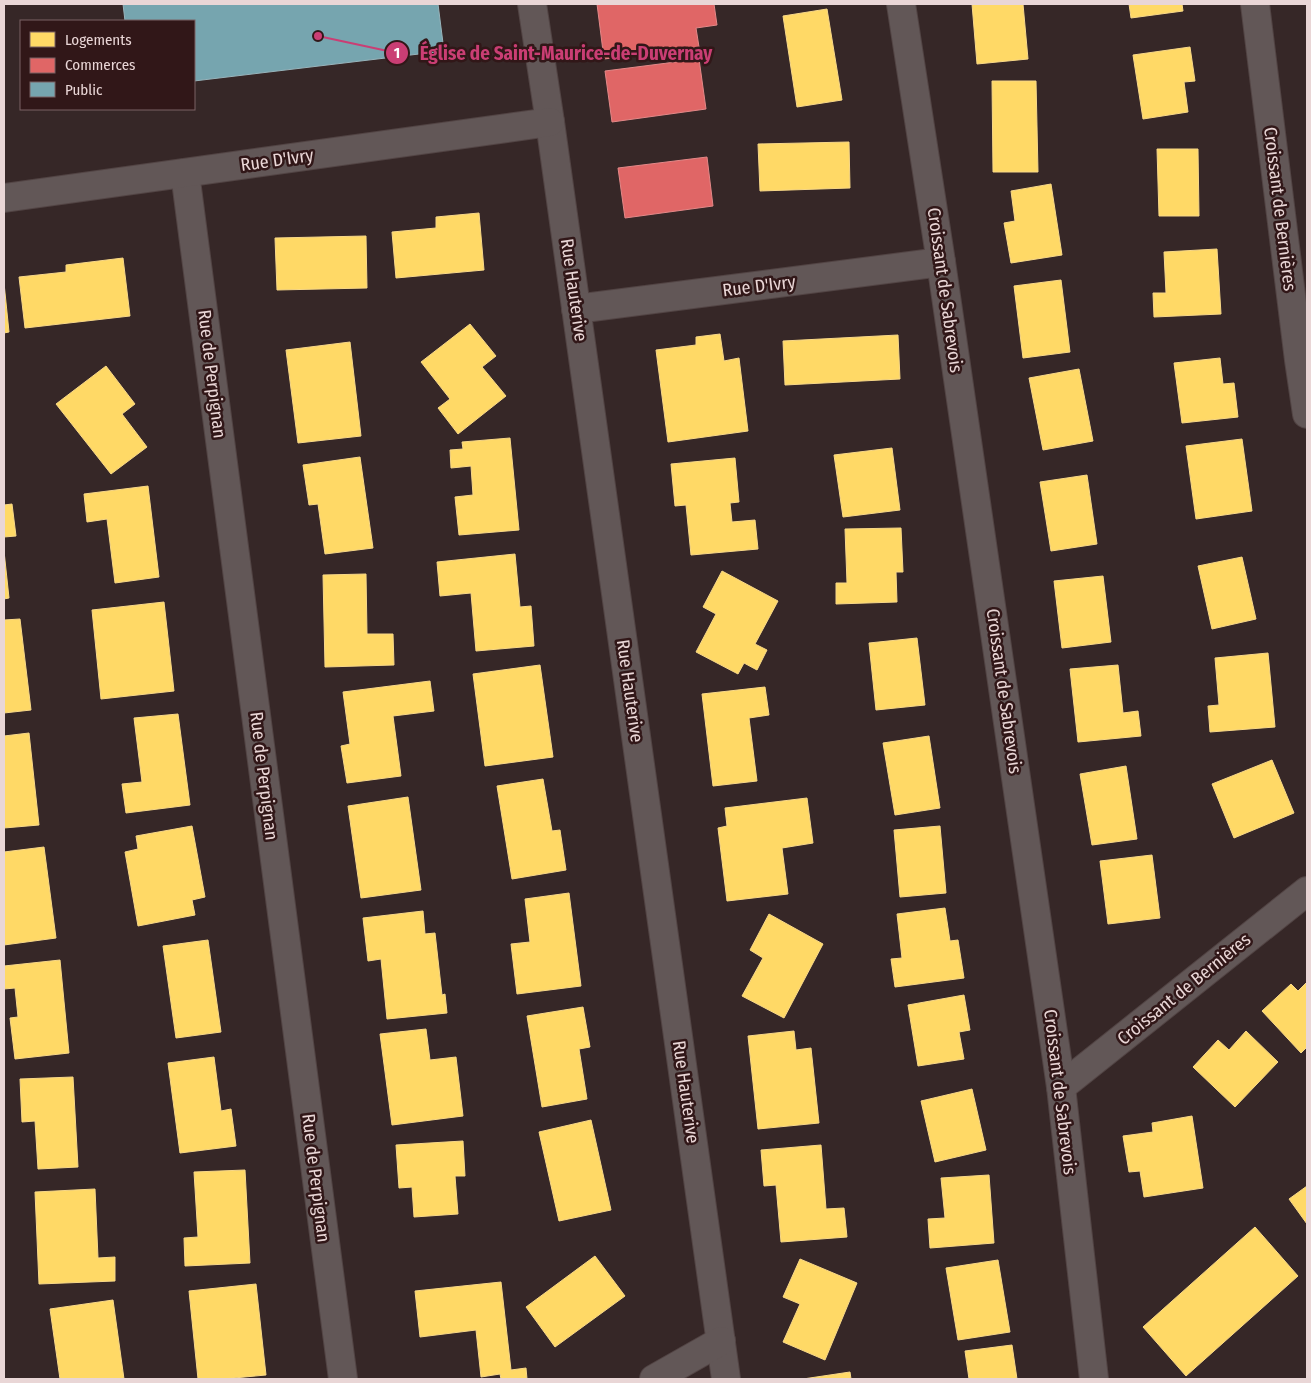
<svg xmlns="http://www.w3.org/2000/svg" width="1311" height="1383" viewBox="0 0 1311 1383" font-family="'Fira Sans Condensed',sans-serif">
  <rect width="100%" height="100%" fill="#362727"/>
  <g fill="#ffd966" stroke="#f8d888">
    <path d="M 972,4 L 1023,4 L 1028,59 L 977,64 Z"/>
    <path d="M 1129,4 L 1182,4 L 1183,11 L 1131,18 Z"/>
    <path d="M 827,9 L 842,100 L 797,107 L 783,16 Z"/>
    <path d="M 1190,47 L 1195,81 L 1184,82 L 1188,112 L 1143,119 L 1133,55 Z"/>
    <path d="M 992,81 L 1036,81 L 1038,172 L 993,172 Z"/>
    <path d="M 849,142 L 850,188 L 760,191 L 758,144 Z"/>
    <path d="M 1157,149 L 1198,149 L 1199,216 L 1159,216 Z"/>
    <path d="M 1051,184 L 1062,255 L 1011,263 L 1004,223 L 1015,221 L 1011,191 Z"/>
    <path d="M 479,213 L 484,270 L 396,278 L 392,232 L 436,228 L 436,217 Z"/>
    <path d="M 366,236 L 367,288 L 277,290 L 275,238 Z"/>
    <path d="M 1217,249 L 1221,314 L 1154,317 L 1153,293 L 1166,293 L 1164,252 Z"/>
    <path d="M 123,258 L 130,316 L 25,328 L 19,277 L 66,272 L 66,265 Z"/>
    <path d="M 1061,280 L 1070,352 L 1023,358 L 1014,286 Z"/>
    <path d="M 4,283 L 9,332 L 4,333 Z"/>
    <path d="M 470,324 L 496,356 L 482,367 L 506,396 L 458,434 L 438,408 L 450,399 L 421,362 Z"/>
    <path d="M 720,334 L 724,361 L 739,358 L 748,431 L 668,442 L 656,350 L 696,345 L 696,337 Z"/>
    <path d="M 898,335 L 900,379 L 785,385 L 783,341 Z"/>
    <path d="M 350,342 L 361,436 L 298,443 L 286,350 Z"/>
    <path d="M 1220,358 L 1223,384 L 1234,383 L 1238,417 L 1182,423 L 1174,363 Z"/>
    <path d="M 106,366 L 135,404 L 122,414 L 147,447 L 111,474 L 56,404 Z"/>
    <path d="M 1079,369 L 1093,441 L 1043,450 L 1029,378 Z"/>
    <path d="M 510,438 L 519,530 L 459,535 L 455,497 L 473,495 L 471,466 L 451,468 L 450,450 L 463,449 L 462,442 Z"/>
    <path d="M 1242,439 L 1252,511 L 1196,519 L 1186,446 Z"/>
    <path d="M 892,448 L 900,510 L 843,517 L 834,455 Z"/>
    <path d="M 360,457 L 373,548 L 325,554 L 318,504 L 309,505 L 303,465 Z"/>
    <path d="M 735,458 L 739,502 L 730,503 L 732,522 L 755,520 L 758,549 L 691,555 L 686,505 L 675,506 L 671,464 Z"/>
    <path d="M 1087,475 L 1097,544 L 1051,551 L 1040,482 Z"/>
    <path d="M 148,486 L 159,577 L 115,583 L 107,519 L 87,522 L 84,494 Z"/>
    <path d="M 12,504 L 16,536 L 4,537 L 4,505 Z"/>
    <path d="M 901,528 L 903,572 L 896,572 L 897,602 L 836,604 L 836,583 L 847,583 L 845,529 Z"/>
    <path d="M 4,551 L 9,598 L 4,599 Z"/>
    <path d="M 515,554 L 520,607 L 531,606 L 534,646 L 476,651 L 471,593 L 440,596 L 437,562 Z"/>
    <path d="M 1242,557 L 1256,619 L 1212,629 L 1198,566 Z"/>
    <path d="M 722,571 L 778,601 L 755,644 L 767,650 L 757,670 L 744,663 L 738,674 L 696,652 L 716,614 L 703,607 Z"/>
    <path d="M 366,574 L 367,634 L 393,634 L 394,665 L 325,667 L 323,575 Z"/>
    <path d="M 1103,576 L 1111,642 L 1062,648 L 1054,581 Z"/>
    <path d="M 164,602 L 174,691 L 101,699 L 92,610 Z"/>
    <path d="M 20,619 L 31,710 L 4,713 L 4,620 Z"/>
    <path d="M 917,638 L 925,705 L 876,710 L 869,643 Z"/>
    <path d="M 1268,653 L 1275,727 L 1210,732 L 1208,706 L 1219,705 L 1215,658 Z"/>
    <path d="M 540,665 L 553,757 L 485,766 L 473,674 Z"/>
    <path d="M 1118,665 L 1123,713 L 1138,711 L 1141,736 L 1078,742 L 1070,669 Z"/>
    <path d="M 430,681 L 434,711 L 393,716 L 401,776 L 347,783 L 341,746 L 350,744 L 343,692 Z"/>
    <path d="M 765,687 L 769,715 L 749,718 L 757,781 L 713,786 L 702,694 Z"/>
    <path d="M 178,714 L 190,805 L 126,813 L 122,784 L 142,782 L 134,718 Z"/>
    <path d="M 29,733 L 39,825 L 4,828 L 4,736 Z"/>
    <path d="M 929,736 L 940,808 L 895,815 L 883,743 Z"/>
    <path d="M 1272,760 L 1294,813 L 1234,838 L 1212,784 Z"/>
    <path d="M 1126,766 L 1137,839 L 1092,845 L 1080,774 Z"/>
    <path d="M 543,779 L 552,831 L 560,830 L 566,870 L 512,879 L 497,786 Z"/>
    <path d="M 408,797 L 421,890 L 361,898 L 348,806 Z"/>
    <path d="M 807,798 L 813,843 L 782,848 L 788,894 L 727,901 L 718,828 L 727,826 L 725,808 Z"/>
    <path d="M 192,826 L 205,897 L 192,900 L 195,915 L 138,926 L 125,852 L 138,849 L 136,836 Z"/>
    <path d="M 940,826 L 946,893 L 900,897 L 894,830 Z"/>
    <path d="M 44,847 L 56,938 L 4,945 L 4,852 Z"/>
    <path d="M 1152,855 L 1160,918 L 1108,924 L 1100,861 Z"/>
    <path d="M 569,893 L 581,986 L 517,994 L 511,944 L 530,942 L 525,899 Z"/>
    <path d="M 945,908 L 950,941 L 958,940 L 964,978 L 895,987 L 891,959 L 902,958 L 897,914 Z"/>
    <path d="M 423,911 L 425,934 L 435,933 L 442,995 L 445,994 L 447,1013 L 387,1019 L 381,959 L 368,961 L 363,918 Z"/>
    <path d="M 769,914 L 823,944 L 784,1018 L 742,996 L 763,958 L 750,950 Z"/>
    <path d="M 208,940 L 221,1032 L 176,1038 L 163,946 Z"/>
    <path d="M 60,960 L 69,1053 L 15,1059 L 10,1018 L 18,1017 L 15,988 L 4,989 L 4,966 Z"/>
    <path d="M 1307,982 L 1307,1047 L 1301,1053 L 1262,1011 L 1291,984 L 1298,991 Z"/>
    <path d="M 964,995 L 970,1030 L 959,1032 L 964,1059 L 918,1066 L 908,1005 Z"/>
    <path d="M 583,1007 L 590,1047 L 579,1049 L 587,1099 L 542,1107 L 527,1016 Z"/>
    <path d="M 426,1029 L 430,1060 L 456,1057 L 463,1116 L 392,1125 L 380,1034 Z"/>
    <path d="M 794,1031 L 796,1050 L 811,1048 L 819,1123 L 758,1129 L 748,1036 Z"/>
    <path d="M 1246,1031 L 1278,1062 L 1235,1107 L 1193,1067 L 1218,1040 L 1229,1050 Z"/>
    <path d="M 214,1057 L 221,1111 L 231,1109 L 236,1146 L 180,1153 L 168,1063 Z"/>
    <path d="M 73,1077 L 78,1167 L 38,1169 L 35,1121 L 22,1122 L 20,1079 Z"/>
    <path d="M 972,1089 L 986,1150 L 935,1162 L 921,1101 Z"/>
    <path d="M 1192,1116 L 1203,1188 L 1144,1197 L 1140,1171 L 1129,1172 L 1123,1136 L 1153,1132 L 1152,1123 Z"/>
    <path d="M 591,1120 L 611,1210 L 559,1221 L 539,1132 Z"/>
    <path d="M 463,1141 L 465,1176 L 455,1176 L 458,1214 L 414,1217 L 412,1187 L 399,1188 L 396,1145 Z"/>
    <path d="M 821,1145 L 826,1209 L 844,1208 L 847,1237 L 781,1242 L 776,1185 L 764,1186 L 761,1150 Z"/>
    <path d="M 245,1170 L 250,1263 L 185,1266 L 184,1238 L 198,1237 L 194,1172 Z"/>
    <path d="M 989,1175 L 994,1243 L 930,1248 L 928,1219 L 945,1218 L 941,1178 Z"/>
    <path d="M 1307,1186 L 1307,1224 L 1289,1199 Z"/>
    <path d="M 95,1189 L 98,1258 L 115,1257 L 115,1281 L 39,1284 L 35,1192 Z"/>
    <path d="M 1255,1227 L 1298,1276 L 1186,1376 L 1143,1327 Z"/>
    <path d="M 595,1256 L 625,1296 L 555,1347 L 526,1307 Z"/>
    <path d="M 800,1259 L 857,1283 L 825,1360 L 783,1342 L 800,1304 L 783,1297 Z"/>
    <path d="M 998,1260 L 1010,1332 L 958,1340 L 946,1268 Z"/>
    <path d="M 501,1282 L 511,1370 L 526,1368 L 527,1379 L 501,1379 L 500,1374 L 481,1377 L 476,1330 L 420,1337 L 415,1291 Z"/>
    <path d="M 256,1284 L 266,1375 L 223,1379 L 198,1379 L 189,1291 Z"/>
    <path d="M 113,1300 L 124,1379 L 60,1379 L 50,1309 Z"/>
    <path d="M 1012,1345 L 1017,1379 L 969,1379 L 965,1351 Z"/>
    <path d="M 850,1372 L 851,1379 L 803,1379 Z"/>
  </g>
  <g fill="#e06666" stroke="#e38888">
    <path d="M 597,4 L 714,4 L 717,25 L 696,28 L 699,47 L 604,59 Z"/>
    <path d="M 699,59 L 706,109 L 612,122 L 605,71 Z"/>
    <path d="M 707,157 L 713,206 L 625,218 L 618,168 Z"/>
  </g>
  <path fill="#76a5af" stroke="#98b4bb" d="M 123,4 L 438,4 L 444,51 L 194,81 L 194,21 L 125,21 Z"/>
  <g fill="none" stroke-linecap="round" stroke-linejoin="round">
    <g stroke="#524444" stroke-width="30">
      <g id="street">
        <path d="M 532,4 L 550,122 L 726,1379"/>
        <path d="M 901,4 L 941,262 L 1061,1087 L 1094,1379"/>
        <path d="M 1255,4 L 1299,360 L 1307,414"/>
        <path d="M 185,173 L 343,1379"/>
        <path d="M 4,198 L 550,122"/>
        <path d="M 576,309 L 941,262"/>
        <path d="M 1061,1087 L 1307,891"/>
        <path d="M 654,1379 L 721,1341"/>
      </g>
    </g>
    <use href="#street" stroke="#625757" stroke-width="28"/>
  </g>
  <g text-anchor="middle" stroke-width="5" stroke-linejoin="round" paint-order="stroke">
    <g font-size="18" fill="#e9d6d6" stroke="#311718">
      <text transform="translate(277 160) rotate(-8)" y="6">Rue D'Ivry</text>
      <text transform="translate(1280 209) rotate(83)" y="6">Croissant de Bernières</text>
      <text transform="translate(759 286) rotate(-7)" y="6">Rue D'Ivry</text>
      <text transform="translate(574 290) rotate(82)" y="6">Rue Hauterive</text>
      <text transform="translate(945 290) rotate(82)" y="6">Croissant de Sabrevois</text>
      <text transform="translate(212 374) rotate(83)" y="6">Rue de Perpignan</text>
      <text transform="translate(630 691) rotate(82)" y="6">Rue Hauterive</text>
      <text transform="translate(1004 691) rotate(82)" y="6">Croissant de Sabrevois</text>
      <text transform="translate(264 776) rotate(83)" y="6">Rue de Perpignan</text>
      <text transform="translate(1184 989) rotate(-39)" y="6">Croissant de Bernières</text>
      <text transform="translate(686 1092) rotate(82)" y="6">Rue Hauterive</text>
      <text transform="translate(1060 1092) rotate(83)" y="6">Croissant de Sabrevois</text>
      <text transform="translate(316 1178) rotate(83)" y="6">Rue de Perpignan</text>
    </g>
  </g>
  <path fill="none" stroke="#ca3e74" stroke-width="2" d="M318 36L397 53"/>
  <g fill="#ca3e74" stroke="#311718" stroke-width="2">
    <circle cx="318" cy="36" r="5"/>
    <circle cx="397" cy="53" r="12"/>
  </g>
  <g font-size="15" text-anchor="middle" font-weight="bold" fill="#fff">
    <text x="397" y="58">1</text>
  </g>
  <g font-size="19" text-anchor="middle" font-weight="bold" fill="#ca3e74" stroke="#311718" stroke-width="5" stroke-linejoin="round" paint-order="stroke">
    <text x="566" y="60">Église de Saint-Maurice-de-Duvernay</text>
  </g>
  <rect width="1311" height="1383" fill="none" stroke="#e9d6d6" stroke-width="10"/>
  <rect x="20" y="20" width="175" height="90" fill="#311718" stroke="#7b6364"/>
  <rect x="30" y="32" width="25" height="15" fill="#ffd966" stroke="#7b6364"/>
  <text x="65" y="45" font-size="15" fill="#e9d6d6">Logements</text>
  <rect x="30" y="58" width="25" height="15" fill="#e06666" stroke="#7b6364"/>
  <text x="65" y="70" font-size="15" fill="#e9d6d6">Commerces</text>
  <rect x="30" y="82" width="25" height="15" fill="#76a5af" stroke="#7b6364"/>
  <text x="65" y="95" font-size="15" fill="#e9d6d6">Public</text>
</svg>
